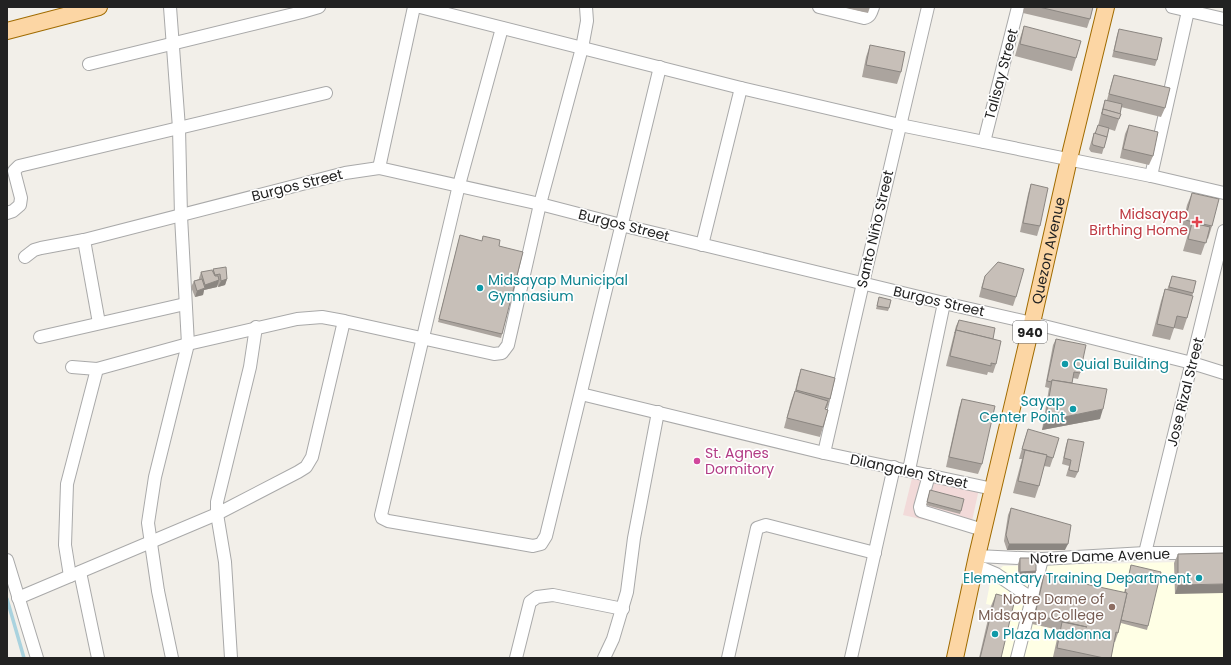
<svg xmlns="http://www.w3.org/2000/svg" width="1231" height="665" viewBox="0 0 1231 665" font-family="Poppins,sans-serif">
  <rect width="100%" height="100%" fill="#f2efe9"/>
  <path fill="#f2dad9" d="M 913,474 L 979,489 L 970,530 L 903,515 Z"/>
  <path fill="#ffffe5" d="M 1224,561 L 1224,658 L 1001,658 L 1013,610 L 986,604 L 991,578 L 1003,566 Z"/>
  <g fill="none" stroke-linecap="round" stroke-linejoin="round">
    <path stroke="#aad3df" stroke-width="3.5" d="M 7,599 L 24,658"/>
    <g stroke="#a9a9a9" stroke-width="14">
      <g id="minor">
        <path d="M 170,7 L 179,128 L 181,216 L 188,344 L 155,477 L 148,523 L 158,591 L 172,658"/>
        <path d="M 420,7 L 741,88 L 900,125 L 1151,176 L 1224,193"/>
        <path d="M 819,7 L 864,18 C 870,17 871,13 873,7"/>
        <path d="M 1172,7 L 1224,19"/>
        <path d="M 502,28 L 459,185 L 381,515 L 382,518 L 388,521 L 533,546 L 541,544 L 546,536 L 660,67"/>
        <path d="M 89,64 L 302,12 L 319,7"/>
        <path d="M 984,142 L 1018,7"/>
        <path d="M 379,168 L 414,7"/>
        <path d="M 1151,176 L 1188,11"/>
        <path d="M 7,213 L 13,211 L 20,205 L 21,198 L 14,171 L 19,166 L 326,93"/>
        <path d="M 84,240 L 99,323"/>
        <path d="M 702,245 L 741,88"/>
        <path d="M 25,257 L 34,250 L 41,248 L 84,240 L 345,173 L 379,168 L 540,204 L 621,225 L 944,303 L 1032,323 L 1192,363 L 1224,373"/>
        <path d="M 40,337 L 185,304"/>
        <path d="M 72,367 L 97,369 L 188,344 L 297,319 L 322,317 L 344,321 L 494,354 L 502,353 L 508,345 L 540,204 L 582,48 L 587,21 L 586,7"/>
        <path d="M 581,394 L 824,453 L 993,489"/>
        <path d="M 824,453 L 863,283 L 928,7"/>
        <path d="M 909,470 L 944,303"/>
        <path d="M 929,475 L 920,507 L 921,511 L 983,530"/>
        <path d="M 1145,553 L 1224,231"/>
        <path d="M 977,556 L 1042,559 L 1145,553 L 1224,553"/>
        <path d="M 7,560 L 37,658"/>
        <path d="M 975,565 L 996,574 L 1031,598"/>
        <path d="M 80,572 L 98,658"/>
        <path d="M 70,576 L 65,545 L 67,484 L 97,369"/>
        <path d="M 18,598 L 217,514 L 298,472 L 306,467 L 312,457 L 344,321"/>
        <path d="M 231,658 L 225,562 L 217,514 L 217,502 L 250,367 L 256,327"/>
        <path d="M 516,658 L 530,602 L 537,597 L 553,595 L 623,609"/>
        <path d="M 604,658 L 613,639 L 627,592 L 634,538 L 658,412"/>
        <path d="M 728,658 L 757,528 L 766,525 L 875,553"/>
        <path d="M 851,658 L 894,467"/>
        <path d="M 1017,658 L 1042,559"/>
      </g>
    </g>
    <g stroke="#a06b00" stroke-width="18">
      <g id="major">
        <path d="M 7,31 L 99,7"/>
        <path id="s1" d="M 955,658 L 977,556 L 1032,323 L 1069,159 L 1106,7"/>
      </g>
    </g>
    <use href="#minor" stroke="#fff" stroke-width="12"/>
    <use href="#major" stroke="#fcd6a4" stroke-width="16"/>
  </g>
  <g fill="#aba49e">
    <path d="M 847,7 L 870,7 L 868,13 L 846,8 Z"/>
    <path d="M 1024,7 L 1093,7 L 1090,19 L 1087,28 L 1023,13 Z"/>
    <path d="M 1024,26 L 1076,58 L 1072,71 L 1015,56 L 1020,38 Z"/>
    <path d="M 1119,29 L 1157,60 L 1155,66 L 1112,57 L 1117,35 Z"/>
    <path d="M 870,45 L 901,72 L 897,84 L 862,77 L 866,57 Z"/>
    <path d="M 1114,75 L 1165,108 L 1161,117 L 1121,107 L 1119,119 L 1115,131 L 1109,129 L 1102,154 L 1091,152 L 1089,149 L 1092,139 L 1094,133 L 1095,134 L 1098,126 L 1103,106 L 1105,100 L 1107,100 L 1111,84 Z"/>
    <path d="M 1129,125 L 1153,156 L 1149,165 L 1120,158 L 1125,134 Z"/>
    <path d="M 1031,184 L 1040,226 L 1037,236 L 1020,232 L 1028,194 Z"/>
    <path d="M 1192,193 L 1212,226 L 1208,239 L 1207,238 L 1201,255 L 1183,251 L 1188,234 L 1181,232 L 1187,205 Z"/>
    <path d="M 460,235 L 499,246 L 502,334 L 501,338 L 438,322 Z"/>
    <path d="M 213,269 L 227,279 L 225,285 L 218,287 L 218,284 L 217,287 L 204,290 L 203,295 L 195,297 L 191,287 L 194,281 L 199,279 L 199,278 L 201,272 L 213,271 Z"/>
    <path d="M 985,276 L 1016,297 L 1013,306 L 979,297 L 982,285 Z"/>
    <path d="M 1172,276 L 1193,293 L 1187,318 L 1183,330 L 1174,328 L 1170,340 L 1152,336 L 1161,301 L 1165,289 L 1167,290 Z"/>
    <path d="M 879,297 L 889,308 L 888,311 L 876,309 Z"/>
    <path d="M 959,320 L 993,339 L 996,364 L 993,373 L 988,372 L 987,375 L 946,366 L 956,326 Z"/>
    <path d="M 1056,339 L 1080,373 L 1078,379 L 1073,378 L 1072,383 L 1100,419 L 1042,430 L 1049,388 L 1045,387 L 1053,345 Z"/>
    <path d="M 801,369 L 830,399 L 827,408 L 826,408 L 823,427 L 820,437 L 784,428 L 791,401 L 795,391 L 798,378 Z"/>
    <path d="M 962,399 L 982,464 L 978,474 L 946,467 L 959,408 Z"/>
    <path d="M 1028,429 L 1053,458 L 1050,467 L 1044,466 L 1039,486 L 1035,498 L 1013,493 L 1022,459 L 1019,459 L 1025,438 Z"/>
    <path d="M 1068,439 L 1078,472 L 1075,478 L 1066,476 L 1069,466 L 1062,464 L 1066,445 Z"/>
    <path d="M 930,490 L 961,511 L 960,514 L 926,505 Z"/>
    <path d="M 1011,508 L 1065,550 L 1007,550 L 1004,541 L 1008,515 Z"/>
    <path d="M 1224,553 L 1175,594 L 1174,563 L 1178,554 Z"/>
    <path d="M 1020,558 L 1036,571 L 1034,578 L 1018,578 L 1018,564 Z"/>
    <path d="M 1131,565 L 1148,626 L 1147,630 L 1121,623 L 1118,633 L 1115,642 L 1114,642 L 1111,658 L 1056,658 L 1053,657 L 1059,630 L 1032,624 L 1041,584 L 1044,575 L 1124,593 Z"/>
    <path d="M 996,594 L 1001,658 L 979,658 L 991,606 Z"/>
  </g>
  <g fill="#8b8681">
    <path d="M 227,279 L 225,285 L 218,287 L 221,281 Z"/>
    <path d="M 219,280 L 217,287 L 204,290 L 203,295 L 195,297 L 197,291 L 203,289 L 205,285 Z"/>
    <path d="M 1103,409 L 1100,419 L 1042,430 L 1045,421 Z"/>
    <path d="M 1009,544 L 1068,544 L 1065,550 L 1007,550 Z"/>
    <path d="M 1036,571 L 1034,578 L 1018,578 L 1020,572 Z"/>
    <path d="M 1224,584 L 1224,593 L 1175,594 L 1178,585 Z"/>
  </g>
  <g fill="#c7bfb8" stroke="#8b8681">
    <path d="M 1039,7 L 1093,7 L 1090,19 Z"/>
    <path d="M 1024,26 L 1081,41 L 1076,58 L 1020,44 Z"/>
    <path d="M 1119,29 L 1162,38 L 1157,60 L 1114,51 Z"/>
    <path d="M 870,45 L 905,52 L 901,72 L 866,65 Z"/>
    <path d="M 1114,75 L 1170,88 L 1165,108 L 1109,94 Z"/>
    <path d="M 1105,100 L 1122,104 L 1120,114 L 1103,109 L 1102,114 Z"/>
    <path d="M 1103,109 L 1121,114 L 1119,119 L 1102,114 Z"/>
    <path d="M 1098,125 L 1109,128 L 1107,137 L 1095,134 Z"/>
    <path d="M 1129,125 L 1158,132 L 1153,156 L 1123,149 Z"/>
    <path d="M 1094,133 L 1107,137 L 1104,148 L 1093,145 L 1092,143 Z"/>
    <path d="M 1031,184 L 1048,188 L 1040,226 L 1023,223 Z"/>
    <path d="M 1192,193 L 1219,199 L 1212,226 L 1185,220 Z"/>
    <path d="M 1192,223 L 1210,227 L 1206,243 L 1188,239 Z"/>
    <path d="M 460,235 L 482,241 L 483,236 L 500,240 L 499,246 L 523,252 L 502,334 L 439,319 Z"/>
    <path d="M 998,262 L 1024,269 L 1016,297 L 982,288 L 985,276 Z"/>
    <path d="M 226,267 L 227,279 L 221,281 L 220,274 L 215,275 L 213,269 Z"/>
    <path d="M 212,270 L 215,276 L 218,276 L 219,280 L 205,285 L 201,272 Z"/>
    <path d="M 1172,276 L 1196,281 L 1193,293 L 1169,287 Z"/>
    <path d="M 202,279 L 205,288 L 197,291 L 194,281 Z"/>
    <path d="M 1165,289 L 1193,296 L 1187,318 L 1177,316 L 1174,328 L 1157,324 Z"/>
    <path d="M 879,297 L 891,300 L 889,308 L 877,306 Z"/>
    <path d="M 959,320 L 995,328 L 993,339 L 956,330 L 955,333 Z"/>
    <path d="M 956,330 L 1001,341 L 996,364 L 991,363 L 991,366 L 950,356 Z"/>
    <path d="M 1056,339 L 1086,345 L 1080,373 L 1074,372 L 1072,383 L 1052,380 L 1052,382 L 1047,381 Z"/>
    <path d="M 801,369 L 835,378 L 830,399 L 796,390 Z"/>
    <path d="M 1052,380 L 1107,389 L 1103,409 L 1045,421 Z"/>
    <path d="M 795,391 L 828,401 L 825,409 L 828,410 L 823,427 L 787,418 Z"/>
    <path d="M 962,399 L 995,406 L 982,464 L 949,457 Z"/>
    <path d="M 1028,429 L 1059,438 L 1053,458 L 1046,456 L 1047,455 L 1022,449 Z"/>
    <path d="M 1068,439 L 1084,442 L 1078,472 L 1069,470 L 1071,460 L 1064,458 Z"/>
    <path d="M 1025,450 L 1047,455 L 1039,486 L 1018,481 Z"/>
    <path d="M 930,490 L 964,499 L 961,511 L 927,502 Z"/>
    <path d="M 1011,508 L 1071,525 L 1068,544 L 1009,544 L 1006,535 Z"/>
    <path d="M 1224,553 L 1224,584 L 1178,585 L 1178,554 Z"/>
    <path d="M 1020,558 L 1036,558 L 1036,571 L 1020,572 Z"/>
    <path d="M 1131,565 L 1161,572 L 1148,626 L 1121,620 L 1127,593 L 1125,593 Z"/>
    <path d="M 1044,575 L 1127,593 L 1118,633 L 1116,632 L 1111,658 L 1104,658 L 1057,648 L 1062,622 L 1087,627 L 1035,615 Z"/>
    <path d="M 996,594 L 1015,599 L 1001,658 L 980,658 Z"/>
  </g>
  <path fill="#e0444e" stroke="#fff" stroke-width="1.5" d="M1195 216h4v4h4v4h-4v4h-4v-4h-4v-4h4z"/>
  <g fill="#0f9aa8" stroke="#fff" stroke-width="1.5">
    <circle cx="480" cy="288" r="4"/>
    <circle cx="1065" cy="364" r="4"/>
    <circle cx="1073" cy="409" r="4"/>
    <circle cx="1199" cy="578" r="4"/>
    <circle cx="995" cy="634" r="4"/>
  </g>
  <circle fill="#d1479c" stroke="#fff" stroke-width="1.5" cx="697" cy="461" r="4"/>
  <circle fill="#8d6e63" stroke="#fff" stroke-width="1.5" cx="1112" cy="607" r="4"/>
  <g text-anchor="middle" stroke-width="3.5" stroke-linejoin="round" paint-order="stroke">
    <rect fill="#fff" stroke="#646464" stroke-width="1" x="1013" y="321" width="34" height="22" rx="3"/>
    <g font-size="13" font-weight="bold" fill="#222">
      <text x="1030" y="337">940</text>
    </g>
    <g font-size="14" fill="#222" stroke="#fff">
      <text transform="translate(1001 74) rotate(-75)" y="5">Talisay Street</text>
      <text transform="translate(297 185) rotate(-14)" y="5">Burgos Street</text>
      <text transform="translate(624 225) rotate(14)" y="5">Burgos Street</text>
      <text transform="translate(875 229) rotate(-77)" y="5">Santo Niño Street</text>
      <text dy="5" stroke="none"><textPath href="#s1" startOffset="418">Quezon Avenue</textPath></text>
      <text transform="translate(939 301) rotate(13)" y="5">Burgos Street</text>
      <text transform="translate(1185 392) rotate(-76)" y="5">Jose Rizal Street</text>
      <text transform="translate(909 471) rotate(12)" y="5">Dilangalen Street</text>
      <text transform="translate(1100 556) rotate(-2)" y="5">Notre Dame Avenue</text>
    </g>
    <g font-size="14" fill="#be3a42" stroke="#fff" text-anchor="end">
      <text x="1188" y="219">Midsayap<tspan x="1188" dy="16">Birthing Home</tspan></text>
    </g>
    <g font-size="14" fill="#0d838f" stroke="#fff" text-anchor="start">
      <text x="488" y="285">Midsayap Municipal<tspan x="488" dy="16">Gymnasium</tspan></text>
      <text x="1073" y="369">Quial Building</text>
      <text x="1065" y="406" text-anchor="end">Sayap<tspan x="1065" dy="16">Center Point</tspan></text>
      <text x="1191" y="583" text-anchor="end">Elementary Training Department</text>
      <text x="1003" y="639">Plaza Madonna</text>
    </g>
    <g font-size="14" fill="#b23c85" stroke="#fff" text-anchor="start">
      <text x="705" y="458">St. Agnes<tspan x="705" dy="16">Dormitory</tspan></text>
    </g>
    <g font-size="14" fill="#785e54" stroke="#fff" text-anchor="end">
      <text x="1104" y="604">Notre Dame of<tspan x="1104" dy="16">Midsayap College</tspan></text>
    </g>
  </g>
  <rect width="1231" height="665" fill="none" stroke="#222222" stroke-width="16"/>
</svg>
